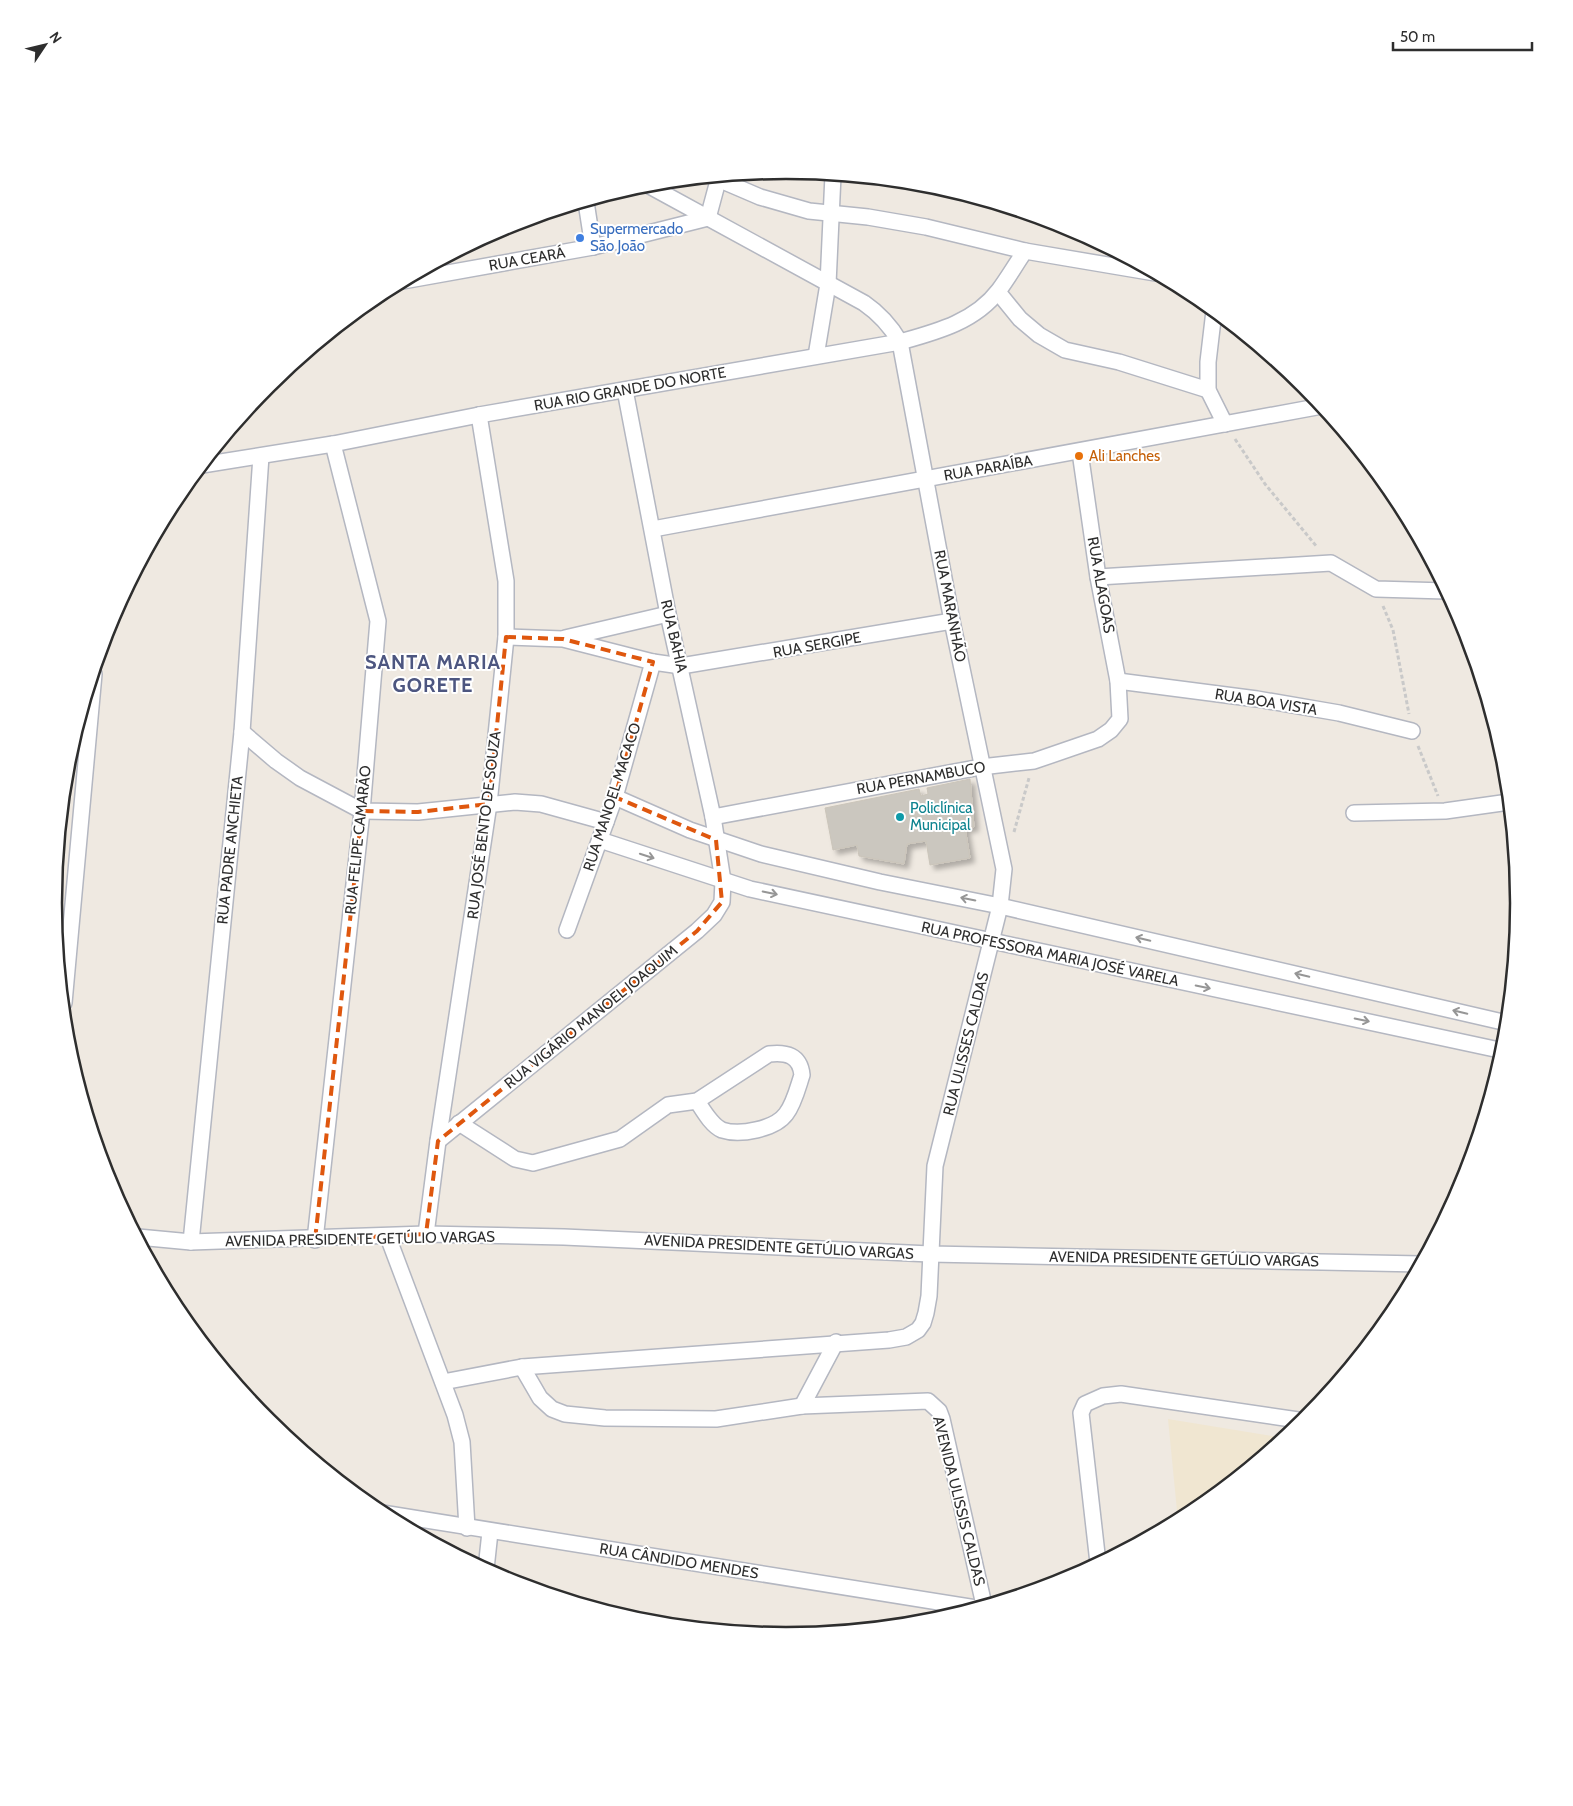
<svg xmlns="http://www.w3.org/2000/svg" width="1573" height="1806" viewBox="0 0 1573 1806" font-family="Cabin,sans-serif">
  <defs>
    <filter id="shadow"><feDropShadow dx="4.5" dy="4.5" stdDeviation="2.5" flood-color="#0004"/></filter>
  </defs>
  <rect width="100%" height="100%" fill="#efe9e1"/>
  <path fill="#f0e6d1" d="M 1168,1419 L 1284,1438 L 1193,1512 L 1178,1521 Z"/>
  <path fill="#cbc7bf" stroke="#cbc5ba" filter="url(#shadow)" d="M 970,779 L 974,827 L 965,828 L 970,858 L 930,865 L 926,841 L 907,844 L 904,864 L 859,856 L 857,845 L 833,850 L 825,808 L 919,789 L 921,796 L 928,794 L 927,788 Z"/>
  <g fill="none" stroke-linecap="round" stroke-linejoin="round">
    <g stroke="#b4b7c1" stroke-width="18">
      <g id="minor">
        <path d="M 718,179 L 760,197 L 809,211 L 868,217 L 926,227 L 1025,251 L 1155,273"/>
        <path d="M 586,202 L 593,247"/>
        <path d="M 403,281 L 593,247 L 708,218 L 719,177"/>
        <path d="M 998,292 L 1020,319 L 1039,335 L 1065,350 L 1119,362 L 1208,390"/>
        <path d="M 1214,311 L 1208,362 L 1208,390 L 1225,424"/>
        <path d="M 816,356 L 828,284 L 833,175"/>
        <path d="M 202,465 L 333,444 L 479,415 L 900,342 C 936,332 975,322 999,290 C 1008,278 1016,264 1025,251"/>
        <path d="M 653,529 L 1322,406"/>
        <path d="M 1098,577 L 1331,563 L 1376,589 L 1446,591"/>
        <path d="M 506,637 L 563,639 L 653,662 L 681,666 L 952,621"/>
        <path d="M 565,638 L 668,614"/>
        <path d="M 1118,681 L 1257,699 L 1339,713 L 1412,731"/>
        <path d="M 242,732 L 276,761 L 300,778 L 362,811 L 418,812 L 515,802 L 541,804 L 606,822"/>
        <path d="M 615,797 L 690,830 L 761,854 L 880,882 L 1000,906 L 1507,1023"/>
        <path d="M 1354,813 L 1445,811 L 1509,802"/>
        <path d="M 713,817 L 981,767 L 1034,761 L 1098,739 L 1111,730 L 1120,719 L 1118,681 L 1098,577 L 1080,452"/>
        <path d="M 600,840 L 750,889 L 1504,1051"/>
        <path d="M 567,930 L 615,797 L 653,662"/>
        <path d="M 64,1003 L 94,674"/>
        <path d="M 459,1123 L 515,1159 L 533,1163 L 620,1139 L 668,1105 L 697,1101 L 769,1054 C 786,1052 800,1055 802,1075 C 798,1087 794,1104 786,1114 C 775,1129 740,1136 722,1130 C 711,1125 703,1110 697,1101"/>
        <path d="M 438,1141 L 697,931 L 714,915 L 722,902 L 723,881 L 713,817 L 668,614 L 625,390"/>
        <path d="M 426,1234 L 438,1141 L 489,804 L 506,637 L 506,581 L 479,415"/>
        <path d="M 138,1237 L 191,1242 L 426,1234 L 564,1237 L 930,1254 L 1421,1264"/>
        <path d="M 388,1237 L 455,1415 L 462,1442 L 467,1528"/>
        <path d="M 315,1240 L 362,811 L 378,621 L 333,444"/>
        <path d="M 191,1242 L 242,732 L 261,456"/>
        <path d="M 522,1367 L 540,1398 L 552,1409 L 565,1414 L 605,1418 L 716,1419 L 802,1406 L 928,1401 L 939,1411 L 942,1419 L 984,1605"/>
        <path d="M 443,1382 L 522,1367 L 889,1340 L 906,1337 L 918,1330 L 923,1323 L 926,1313 L 929,1296 L 935,1166 L 1000,906 L 1004,869 L 952,621 L 900,342 C 890,325 880,314 864,303 L 646,184"/>
        <path d="M 802,1406 L 836,1342"/>
        <path d="M 382,1513 L 976,1608"/>
        <path d="M 1098,1563 L 1081,1413 L 1085,1404 L 1103,1396 L 1121,1394 L 1305,1421"/>
        <path d="M 486,1569 L 490,1532"/>
      </g>
    </g>
    <g stroke="#c9c9c9" stroke-width="3" stroke-dasharray="4 2.5" stroke-linecap="butt">
      <path d="M 1235,439 L 1265,484 L 1317,547"/>
      <path d="M 1383,606 L 1393,630 L 1409,714"/>
      <path d="M 1418,746 L 1438,796"/>
      <path d="M 1014,832 L 1029,778"/>
    </g>
    <use href="#minor" stroke="#fff" stroke-width="15"/>
  </g>
  <defs><path id="oneway-shaft" d="M-6 0H5M1.5-3L5.5 0L1.5 3" fill="none" stroke-width="1.6" stroke-linecap="round" stroke-linejoin="round" transform="scale(1.25)"/></defs>
  <g stroke="#969696">
    <use href="#oneway-shaft" transform="translate(647 856) rotate(18)"/>
    <use href="#oneway-shaft" transform="translate(770 893) rotate(12)"/>
    <use href="#oneway-shaft" transform="translate(968 899) rotate(-169)"/>
    <use href="#oneway-shaft" transform="translate(1143 939) rotate(-167)"/>
    <use href="#oneway-shaft" transform="translate(1302 975) rotate(-167)"/>
    <use href="#oneway-shaft" transform="translate(1203 987) rotate(12)"/>
    <use href="#oneway-shaft" transform="translate(1460 1012) rotate(-167)"/>
    <use href="#oneway-shaft" transform="translate(1362 1020) rotate(12)"/>
  </g>
  <path fill="none" stroke="#df570e" stroke-width="4" stroke-dasharray="10 6" stroke-linejoin="round" d="M 506,637 L 563,639 L 653,662 L 615,797 L 716,840 L 722,902 L 697,931 L 438,1141 L 426,1234 L 315,1240 L 362,811 L 418,812 L 489,804 Z"/>
  <circle fill="#3f7fe0" stroke="#fff" stroke-width="2" cx="580" cy="238" r="5"/>
  <circle fill="#e8710a" stroke="#fff" stroke-width="2" cx="1079" cy="456" r="5"/>
  <circle fill="#0f9aa8" stroke="#fff" stroke-width="2" cx="900" cy="817" r="5"/>
  <g text-anchor="middle" stroke-width="4" stroke-linejoin="round" paint-order="stroke">
    <g font-size="15" fill="#366cbe" stroke="#fff" text-anchor="start">
      <text x="590" y="234">Supermercado<tspan x="590" dy="17">São João</tspan></text>
    </g>
    <g font-size="15" fill="#2e2e2e" stroke="#fff">
      <text transform="translate(527 259) rotate(-10)" y="5">RUA CEARÁ</text>
      <text transform="translate(630 389) rotate(-10)" y="5">RUA RIO GRANDE DO NORTE</text>
      <text transform="translate(988 468) rotate(-10)" y="5">RUA PARAÍBA</text>
      <text transform="translate(1101 585) rotate(80)" y="5">RUA ALAGOAS</text>
      <text transform="translate(950 606) rotate(79)" y="5">RUA MARANHÃO</text>
      <text transform="translate(674 636) rotate(77)" y="5">RUA BAHIA</text>
      <text transform="translate(817 645) rotate(-10)" y="5">RUA SERGIPE</text>
      <text transform="translate(1266 702) rotate(9)" y="5">RUA BOA VISTA</text>
      <text transform="translate(921 778) rotate(-10)" y="5">RUA PERNAMBUCO</text>
      <text transform="translate(612 797) rotate(-72)" y="5">RUA MANOEL MACACO</text>
      <text transform="translate(484 825) rotate(-83)" y="5">RUA JOSÉ BENTO DE SOUZA</text>
      <text transform="translate(358 840) rotate(-84)" y="5">RUA FELIPE CAMARÃO</text>
      <text transform="translate(230 850) rotate(-84)" y="5">RUA PADRE ANCHIETA</text>
      <text transform="translate(1050 954) rotate(12)" y="5">RUA PROFESSORA MARIA JOSÉ VARELA</text>
      <text transform="translate(591 1017) rotate(-39)" y="5">RUA VIGÁRIO MANOEL JOAQUIM</text>
      <text transform="translate(966 1044) rotate(-76)" y="5">RUA ULISSES CALDAS</text>
      <text transform="translate(360 1239) rotate(-1)" y="5">AVENIDA PRESIDENTE GETÚLIO VARGAS</text>
      <text transform="translate(779 1247) rotate(3)" y="5">AVENIDA PRESIDENTE GETÚLIO VARGAS</text>
      <text transform="translate(1184 1259) rotate(1)" y="5">AVENIDA PRESIDENTE GETÚLIO VARGAS</text>
      <text transform="translate(959 1501) rotate(76)" y="5">AVENIDA ULISSIS CALDAS</text>
      <text transform="translate(679 1561) rotate(9)" y="5">RUA CÂNDIDO MENDES</text>
    </g>
    <g font-size="15" fill="#c56008" stroke="#fff" text-anchor="start">
      <text x="1089" y="461">Ali Lanches</text>
    </g>
    <g font-size="15" fill="#0d838f" stroke="#fff" text-anchor="start">
      <text x="910" y="813">Policlínica<tspan x="910" dy="17">Municipal</tspan></text>
    </g>
    <g font-size="20" font-weight="bold" letter-spacing="1" fill="#4d5680" stroke="#fff">
      <text x="433" y="669">SANTA MARIA<tspan x="433" dy="23">GORETE</tspan></text>
    </g>
  </g>
  <path d="M0 0H1573V1806H0ZM62 903a724 724 0 1 1 1448 0a724 724 0 1 1-1448 0Z" fill="#fff" fill-rule="evenodd"/>
  <path fill="none" stroke="#2e2e2e" stroke-width="2.5" d="M62 903a724 724 0 1 1 1448 0a724 724 0 1 1-1448 0Z"/>
  <g transform="translate(45 45) rotate(55)" stroke="#ffffff" stroke-width="4" paint-order="stroke">
  <path d="M0-4L9 19L0 12L-9 19Z" fill="#2e2e2e"/>
  <text y="-8" font-size="14" font-weight="bold" text-anchor="middle" fill="#2e2e2e">N</text>
  </g>
  <path d="M1393 42v8h139v-8" fill="none" stroke="#2e2e2e" stroke-width="2.5"/>
  <text x="1400" y="42" font-size="15" fill="#2e2e2e" stroke="#ffffff" stroke-width="4" paint-order="stroke">50 m</text>
</svg>
